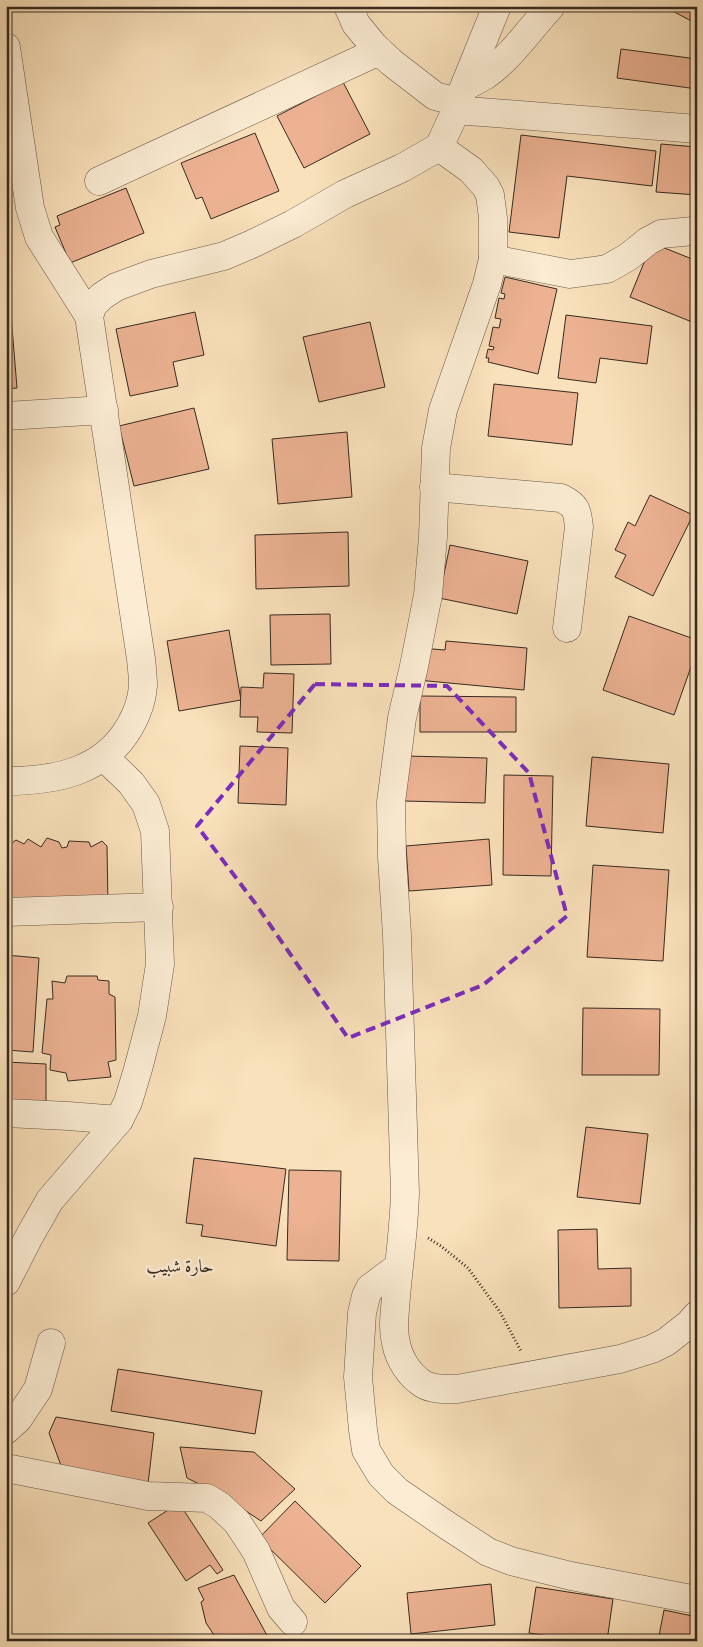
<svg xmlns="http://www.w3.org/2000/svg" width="703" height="1647" viewBox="0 0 703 1647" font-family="Alegreya,Amiri,serif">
  <rect width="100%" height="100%" fill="#f9e1bb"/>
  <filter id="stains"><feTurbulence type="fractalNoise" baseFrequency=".004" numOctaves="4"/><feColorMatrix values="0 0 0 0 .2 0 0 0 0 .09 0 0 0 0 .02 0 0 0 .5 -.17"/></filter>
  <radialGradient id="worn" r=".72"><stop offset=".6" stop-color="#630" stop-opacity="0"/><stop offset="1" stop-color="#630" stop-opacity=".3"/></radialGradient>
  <g fill="#ecb292" stroke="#362a21">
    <path d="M 663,6 L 697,6 L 697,24 Z"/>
    <path d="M 621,49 L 697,59 L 697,89 L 617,78 Z"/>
    <path d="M 343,82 L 370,134 L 304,168 L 277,116 Z"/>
    <path d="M 255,133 L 279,191 L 211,219 L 202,197 L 196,199 L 181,163 Z"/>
    <path d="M 521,135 L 656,151 L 652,186 L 567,176 L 559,238 L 509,232 Z"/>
    <path d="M 661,144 L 697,147 L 697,195 L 656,192 Z"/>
    <path d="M 126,188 L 144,233 L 70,263 L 55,227 L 60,225 L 57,216 Z"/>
    <path d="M 652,243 L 697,261 L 697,324 L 630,297 Z"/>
    <path d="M 505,277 L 557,289 L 538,374 L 488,362 L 489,358 L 486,358 L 488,349 L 493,350 L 494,347 L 489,346 L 493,327 L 499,328 L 501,319 L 495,318 L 499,298 L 504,299 L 505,294 L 501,293 Z"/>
    <path d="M 195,312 L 204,355 L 173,362 L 178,386 L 130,396 L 116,329 Z"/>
    <path d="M 6,315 L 11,315 L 17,388 L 6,389 Z"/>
    <path d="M 566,315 L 652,326 L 647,364 L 600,358 L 596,383 L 558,378 Z"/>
    <path d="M 370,322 L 385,387 L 319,402 L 303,337 Z"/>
    <path d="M 494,384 L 578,393 L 572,445 L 488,436 Z"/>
    <path d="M 194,408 L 209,469 L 134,486 L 119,426 Z"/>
    <path d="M 347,432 L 352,497 L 278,504 L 272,439 Z"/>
    <path d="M 650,495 L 693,515 L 653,596 L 615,577 L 626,555 L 615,550 L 628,522 L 635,526 Z"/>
    <path d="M 348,532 L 349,586 L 256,589 L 255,535 Z"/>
    <path d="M 450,545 L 528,561 L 517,614 L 439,598 Z"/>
    <path d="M 330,614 L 331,664 L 271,665 L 270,615 Z"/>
    <path d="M 629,616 L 697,640 L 697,650 L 674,715 L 603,690 Z"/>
    <path d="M 229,630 L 241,700 L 179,711 L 167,641 Z"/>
    <path d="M 446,641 L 527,648 L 524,690 L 417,680 L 420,648 L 445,650 Z"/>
    <path d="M 264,673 L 294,674 L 292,733 L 257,732 L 258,717 L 240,717 L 241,687 L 263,688 Z"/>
    <path d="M 420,696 L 516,697 L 516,732 L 420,732 Z"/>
    <path d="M 240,746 L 288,748 L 286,805 L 238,803 Z"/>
    <path d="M 406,756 L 487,758 L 485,803 L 404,801 Z"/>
    <path d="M 592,757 L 669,764 L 663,833 L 586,826 Z"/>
    <path d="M 504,775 L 553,776 L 551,876 L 503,875 Z"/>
    <path d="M 47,838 L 59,842 L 62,848 L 67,847 L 69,841 L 89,842 L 91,847 L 102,841 L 107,846 L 108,905 L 6,900 L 6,843 L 9,845 L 16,840 L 24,844 L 28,839 L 41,847 Z"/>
    <path d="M 489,839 L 492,885 L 409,891 L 406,846 Z"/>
    <path d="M 593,865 L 669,870 L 663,961 L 587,957 Z"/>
    <path d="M 6,955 L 39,958 L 33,1052 L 6,1050 Z"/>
    <path d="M 67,976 L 97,976 L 98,980 L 109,981 L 109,994 L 115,997 L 116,1060 L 108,1062 L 111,1077 L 68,1081 L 66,1073 L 50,1070 L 51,1055 L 42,1053 L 47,999 L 53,999 L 52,981 L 65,983 Z"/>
    <path d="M 583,1008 L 660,1009 L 659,1075 L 582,1075 Z"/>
    <path d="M 6,1062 L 46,1064 L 46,1103 L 6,1101 Z"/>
    <path d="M 586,1127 L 648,1134 L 640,1204 L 577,1197 Z"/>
    <path d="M 194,1158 L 286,1169 L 276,1246 L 201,1236 L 203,1225 L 186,1223 Z"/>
    <path d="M 289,1170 L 341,1171 L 339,1261 L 287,1260 Z"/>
    <path d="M 597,1229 L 598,1269 L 631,1268 L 631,1306 L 559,1308 L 558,1230 Z"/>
    <path d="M 118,1369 L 262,1391 L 255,1434 L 111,1411 Z"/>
    <path d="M 56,1417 L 154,1433 L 148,1484 L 63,1471 L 49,1433 Z"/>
    <path d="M 180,1447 L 254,1452 L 295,1489 L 261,1521 L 223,1496 L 187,1478 Z"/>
    <path d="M 295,1501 L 361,1566 L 325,1603 L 259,1538 Z"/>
    <path d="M 179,1503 L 223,1570 L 217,1574 L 210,1565 L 186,1581 L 148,1523 Z"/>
    <path d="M 234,1575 L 269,1639 L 267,1641 L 218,1641 L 206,1623 L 201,1602 L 204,1600 L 198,1588 Z"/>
    <path d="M 491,1584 L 495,1625 L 411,1634 L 407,1593 Z"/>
    <path d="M 536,1587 L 613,1599 L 607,1641 L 584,1641 L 529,1633 Z"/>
    <path d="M 664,1610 L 697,1617 L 697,1641 L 658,1641 Z"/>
  </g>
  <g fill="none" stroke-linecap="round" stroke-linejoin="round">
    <g stroke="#675848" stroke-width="29">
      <g id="minor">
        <path d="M 348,6 L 356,24 L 374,46 L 391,62 L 435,96 L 458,102"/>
        <path d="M 6,47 L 30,208 L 39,237 L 89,316"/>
        <path d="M 465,86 C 472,83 479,79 486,75 C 511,57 530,29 551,6"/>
        <path d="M 455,110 L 697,129"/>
        <path d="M 439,147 L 471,170 L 486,187 L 490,195 L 493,218 L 493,259 L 487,284 L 443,410 L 436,448 L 433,537 L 428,595 L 414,666 L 402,718 L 391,802 L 392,857 L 397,935 L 405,1193 C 404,1228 399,1262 396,1297 C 395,1312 392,1328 396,1343 C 399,1359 409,1375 423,1384 C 433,1390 446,1389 457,1389 L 620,1359 L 652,1349 L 666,1342 L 689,1324 L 697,1315"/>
        <path d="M 99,181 L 379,51"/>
        <path d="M 493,259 L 570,274 L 607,269 L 628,257 L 648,241 L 661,234 L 693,231 L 697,232"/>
        <path d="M 6,416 L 104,410"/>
        <path d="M 434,487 L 561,498 C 577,506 577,510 579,527 L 567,628"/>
        <path d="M 6,781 C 55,781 104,772 130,726 C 137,714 142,700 143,686 C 143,677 142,668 141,659 L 89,316 L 93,305 L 102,296 L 116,287 L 151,274 L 224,256 L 252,244 L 293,224 L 345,194 L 402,168 L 439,147 L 452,119 L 458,102 L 497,6"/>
        <path d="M 6,912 L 159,907"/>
        <path d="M 6,1113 L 68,1116 L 119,1120"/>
        <path d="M 398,1267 L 370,1288 L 366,1296 L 362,1313 L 358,1377 L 363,1430 L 366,1450 L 381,1475 L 397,1491 L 445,1524 L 488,1552 L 511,1561 L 571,1576 L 697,1600"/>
        <path d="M 6,1282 L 30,1235 L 50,1200 L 119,1120 L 128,1102 L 138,1069 L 152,1016 L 160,964 L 155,831 L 146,804 L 131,783 L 104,757"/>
        <path d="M 6,1430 L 18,1419 L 38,1389 L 51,1343"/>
        <path d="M 6,1468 L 148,1496 L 207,1498 L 220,1506 L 237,1522 L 256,1551 L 281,1608 L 293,1622"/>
      </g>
    </g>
    <path stroke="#362a21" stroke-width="3" stroke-dasharray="1 2.5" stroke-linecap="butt" d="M 428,1238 L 441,1246 L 468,1268 L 500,1312 L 521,1351"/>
    <use href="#minor" stroke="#fbecd3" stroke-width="28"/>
  </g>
  <path fill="none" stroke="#7b2cbf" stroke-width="4" stroke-dasharray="10 6" stroke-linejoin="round" d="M 315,684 L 447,686 L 529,773 L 567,916 L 483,985 L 348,1038 L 255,903 L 197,826 Z"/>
  <g text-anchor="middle" stroke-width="5" stroke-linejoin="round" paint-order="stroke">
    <g font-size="18" fill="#362a21" stroke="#fbecd3">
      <text x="180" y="1272">حارة شبيب</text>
    </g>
  </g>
  <rect width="703" height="1647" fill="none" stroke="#f9e1bb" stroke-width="25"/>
  <rect x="8" y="8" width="688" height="1632" fill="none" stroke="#362a21" stroke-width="2.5"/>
  <rect x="12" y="12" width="678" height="1622" fill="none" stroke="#362a21"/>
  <rect width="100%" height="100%" filter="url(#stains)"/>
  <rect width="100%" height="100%" fill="url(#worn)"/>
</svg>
